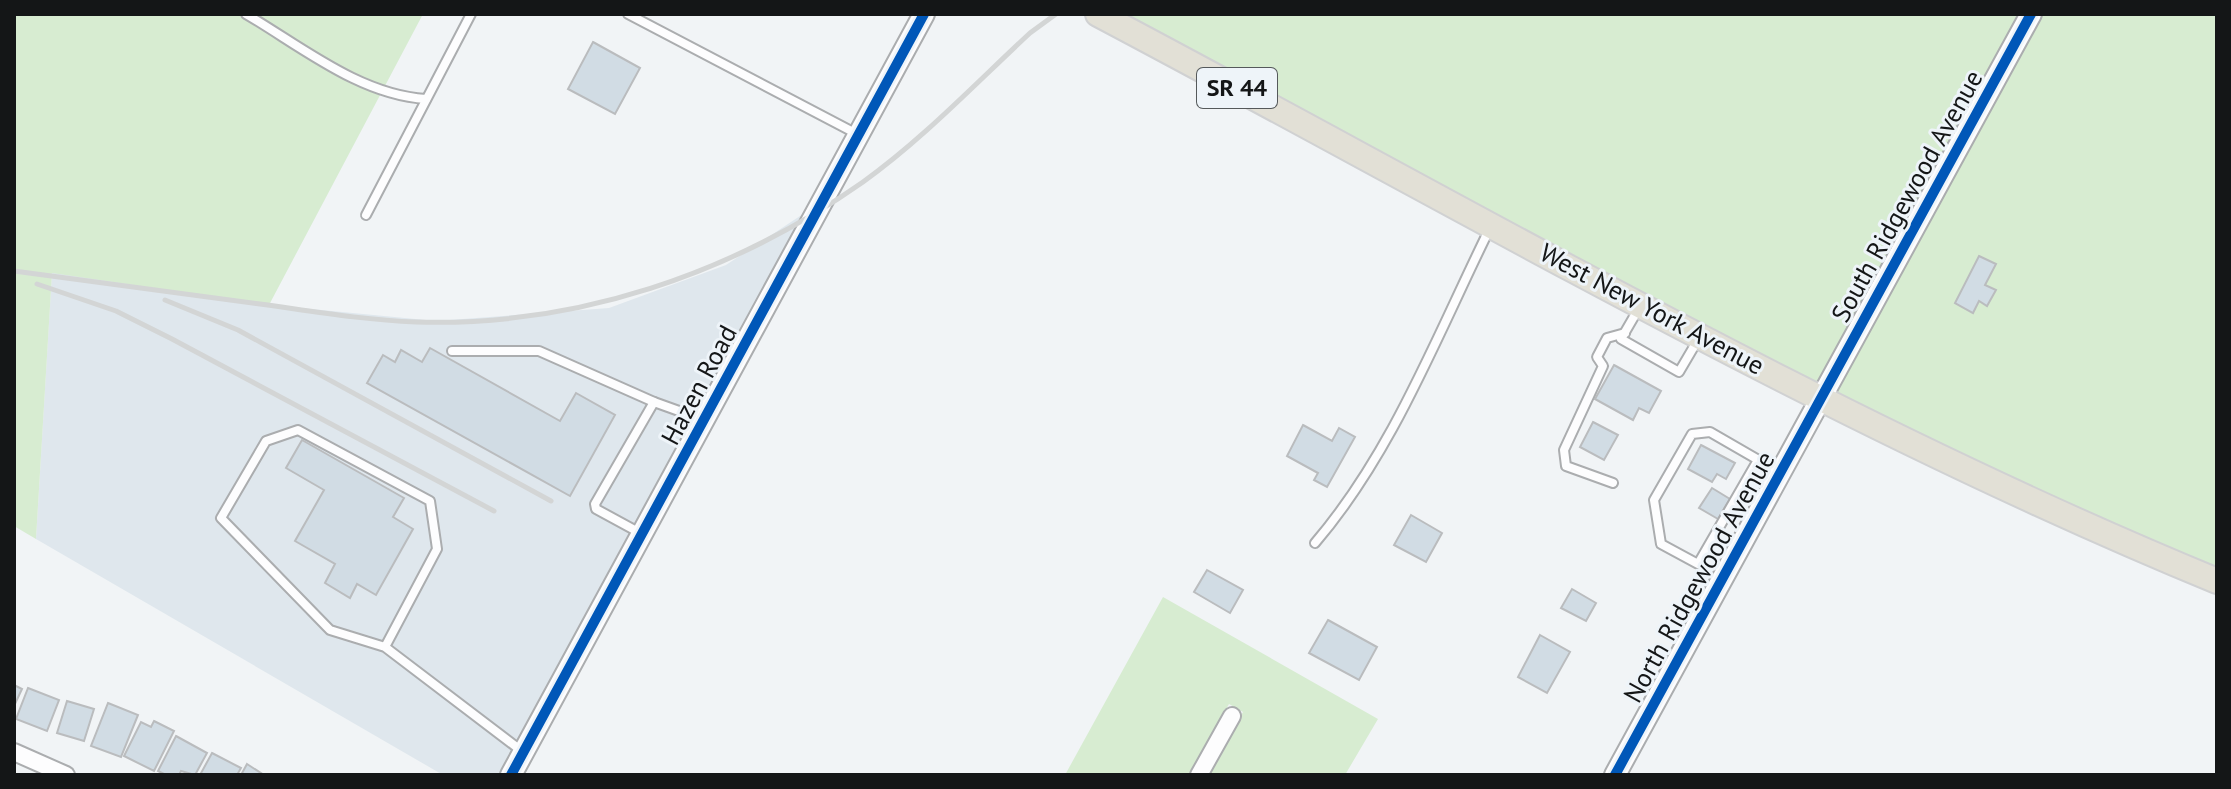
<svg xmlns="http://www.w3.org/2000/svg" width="2231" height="789" viewBox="0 0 2231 789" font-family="'PT Sans',sans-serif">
  <rect width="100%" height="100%" fill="#f1f4f6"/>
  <path fill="#dfe7ed" d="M 806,212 L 500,775 L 443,775 L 36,539 L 52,272 L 269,305 L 436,321 L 609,308 L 726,265 Z"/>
  <g fill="#d7ecd1">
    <path d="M 14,14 L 423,14 L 269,305 L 52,273 L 36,539 L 14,526 Z"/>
    <path d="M 1118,14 L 2022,14 L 1819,387 Z"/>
    <path d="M 2040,14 L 2217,14 L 2217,569 L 1969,461 L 1834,395 Z"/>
    <path d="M 1163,597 L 1378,719 L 1345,775 L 1208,775 L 1243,712 L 1229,704 L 1190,775 L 1065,775 Z"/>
  </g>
  <g fill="#d1dce4" stroke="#babcbe" stroke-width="2">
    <path d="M 593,42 L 640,68 L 615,114 L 568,89 Z"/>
    <path d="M 1979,256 L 1996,264 L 1985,285 L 1996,290 L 1987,306 L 1979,301 L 1973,313 L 1955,303 Z"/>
    <path d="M 430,348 L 560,421 L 576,393 L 615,415 L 570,496 L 367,383 L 383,355 L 395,362 L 401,350 L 422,362 Z"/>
    <path d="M 1614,365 L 1661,391 L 1649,413 L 1639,408 L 1633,420 L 1595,399 Z"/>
    <path d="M 1593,422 L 1618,435 L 1604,460 L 1580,447 Z"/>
    <path d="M 1303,425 L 1332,441 L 1339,428 L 1355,437 L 1327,487 L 1314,480 L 1318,473 L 1287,456 Z"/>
    <path d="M 302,440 L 404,498 L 393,517 L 413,529 L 376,595 L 357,584 L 350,598 L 325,583 L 335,564 L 295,541 L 324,490 L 286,468 Z"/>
    <path d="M 1701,445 L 1735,463 L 1726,479 L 1717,474 L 1712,482 L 1688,469 Z"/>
    <path d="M 1712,488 L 1730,499 L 1718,519 L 1699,508 Z"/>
    <path d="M 1411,515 L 1442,533 L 1426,562 L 1394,545 Z"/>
    <path d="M 1207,570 L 1243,590 L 1230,613 L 1194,592 Z"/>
    <path d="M 1572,589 L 1596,603 L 1586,621 L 1561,608 Z"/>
    <path d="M 1328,620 L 1377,647 L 1359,680 L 1309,653 Z"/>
    <path d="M 1540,635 L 1570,652 L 1547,693 L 1518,677 Z"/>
    <path d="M 14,685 L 22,689 L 14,706 Z"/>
    <path d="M 28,688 L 59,700 L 47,731 L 16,719 Z"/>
    <path d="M 67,701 L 94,709 L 84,741 L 57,733 Z"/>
    <path d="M 108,703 L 138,715 L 121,757 L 91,746 Z"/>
    <path d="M 154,721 L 174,731 L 154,771 L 124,756 L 141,722 L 151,727 Z"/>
    <path d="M 176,736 L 207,753 L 195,775 L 181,771 L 179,775 L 166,775 L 158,771 Z"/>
    <path d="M 212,753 L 241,768 L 237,775 L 200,775 Z"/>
    <path d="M 247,764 L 264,775 L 241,775 Z"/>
  </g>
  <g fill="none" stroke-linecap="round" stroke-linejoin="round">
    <g stroke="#abadaf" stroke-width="12">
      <g id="service">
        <path d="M 246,14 C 302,47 360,95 426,99"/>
        <path d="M 628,14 L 857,134"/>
        <path d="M 366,215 L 471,14"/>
        <path d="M 1639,308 L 1621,339 L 1679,372 L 1699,338"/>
        <path d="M 452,351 L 539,351 L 654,402 L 704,420"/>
        <path d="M 1758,460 L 1698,564 L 1661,544 L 1654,500 L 1692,434 L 1710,432 L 1781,473"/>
        <path d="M 1613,483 L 1566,466 L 1564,450 L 1603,366 L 1597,357 L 1607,338 L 1625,333"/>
        <path d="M 642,534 L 596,509 L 595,504 L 654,402"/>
        <path d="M 1315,543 C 1393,452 1437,335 1490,228"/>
        <path d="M 385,647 L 437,549 L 430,501 L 298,430 L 266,441 L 221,518 L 330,630 L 385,647 L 523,752"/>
      </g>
    </g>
    <g stroke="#abadaf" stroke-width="20">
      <g id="minor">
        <path d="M 14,752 L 66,775"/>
        <path d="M 1199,775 L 1232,716"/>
      </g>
    </g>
    <g stroke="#abadaf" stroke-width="24">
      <g id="tertiary">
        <path d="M 511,775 L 924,14"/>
        <path d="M 1615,775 L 2031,14"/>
      </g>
    </g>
    <g stroke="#d0d1d2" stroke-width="28">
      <path id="primary" d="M 1098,14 C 1467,209 1830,422 2217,581"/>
    </g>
    <use href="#service" stroke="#fdfdfe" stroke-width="8"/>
    <use href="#minor" stroke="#fdfdfe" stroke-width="16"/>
    <use href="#tertiary" stroke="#fdfdfe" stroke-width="20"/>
    <use href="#primary" stroke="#e2e0d6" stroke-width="24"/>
    <g stroke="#d3d5d5" stroke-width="5">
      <path d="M 14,271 C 96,282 178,293 260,304 C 311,311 363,320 416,322 C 576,327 732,274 863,182 C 923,139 976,83 1030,33 L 1056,14"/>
      <path d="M 37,284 L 116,311 L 172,339 L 494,511"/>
      <path d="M 165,300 L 238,330 L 551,501"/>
    </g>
    <g stroke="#eef4f9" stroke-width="15">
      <g id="cycleway">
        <path d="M 511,775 L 924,14"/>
        <path d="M 1615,775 L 2031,14"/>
      </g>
    </g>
    <use href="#cycleway" stroke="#0057b8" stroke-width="10"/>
  </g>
  <g text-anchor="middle" stroke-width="6" stroke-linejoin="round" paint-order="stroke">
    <rect fill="#eef4f9" stroke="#55595b" stroke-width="2" x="1197" y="68" width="80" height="40" rx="6"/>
    <g font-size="24" font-weight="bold" fill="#141617">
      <text x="1237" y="96">SR 44</text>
    </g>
    <g font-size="26" fill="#141617" stroke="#eef4f9">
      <text transform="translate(1907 196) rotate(-61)" y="9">South Ridgewood Avenue</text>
      <text transform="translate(1652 309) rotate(28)" y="9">West New York Avenue</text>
      <text transform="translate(699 385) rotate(-62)" y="9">Hazen Road</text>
      <text transform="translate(1699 577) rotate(-61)" y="9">North Ridgewood Avenue</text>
    </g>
  </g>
  <rect width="2231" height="789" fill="none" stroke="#141617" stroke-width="32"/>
</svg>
